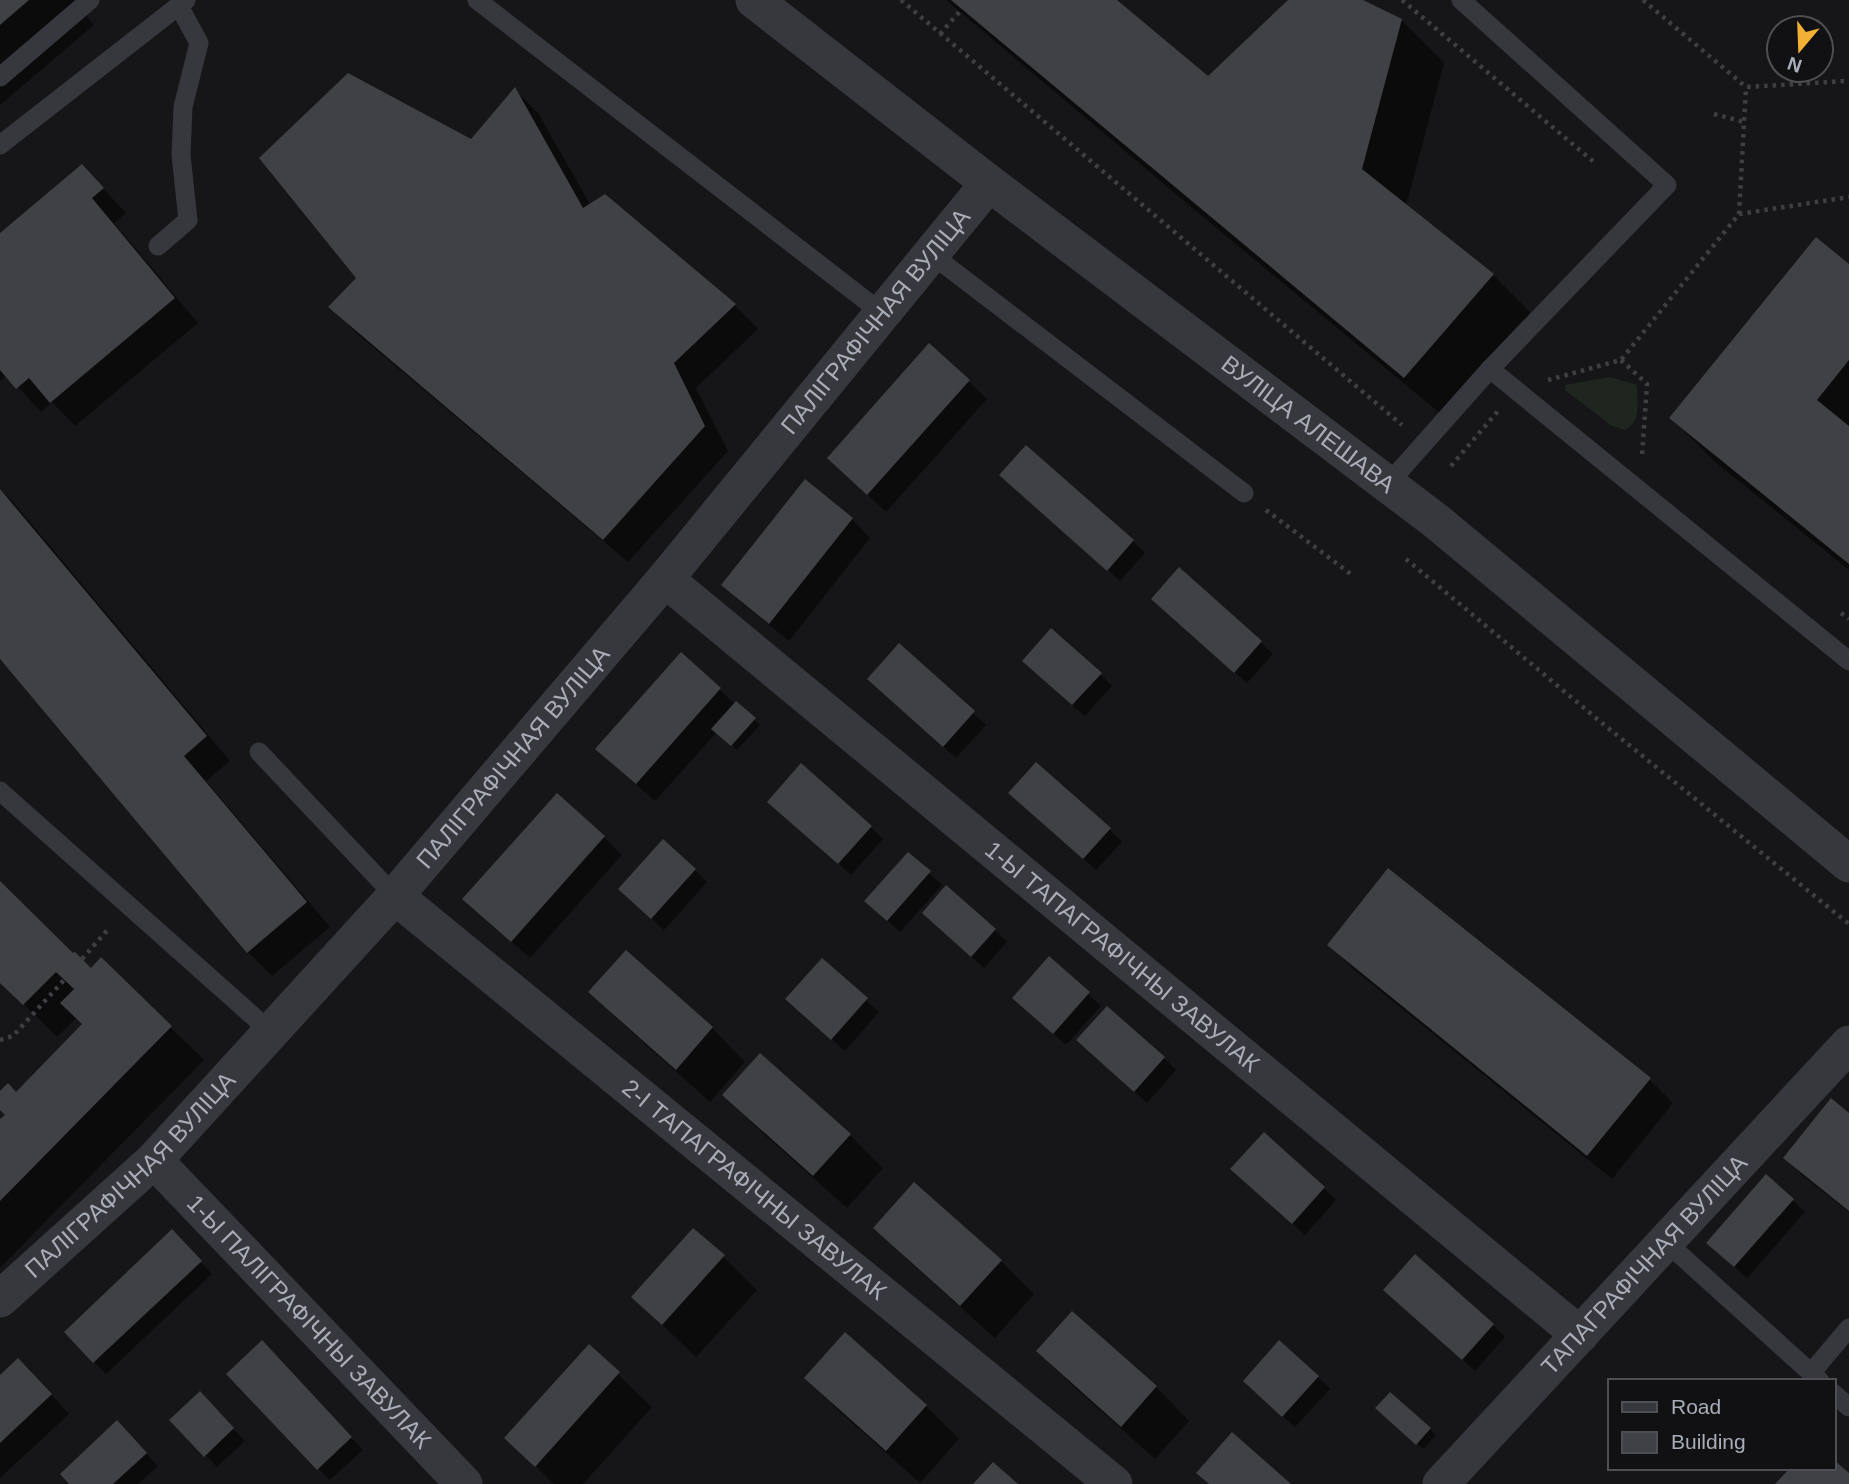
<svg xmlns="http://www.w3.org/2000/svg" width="1849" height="1484" viewBox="0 0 1849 1484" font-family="Helvetica,sans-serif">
  <rect width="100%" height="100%" fill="#161618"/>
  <path fill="#1e261f" d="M 1610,377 L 1637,385 C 1637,401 1642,422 1625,430 L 1612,426 L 1565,390 L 1565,385 Z"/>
  <g fill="#0007">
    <path d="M 0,0 L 86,0 L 82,11 L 94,25 L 0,105 Z"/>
    <path d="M 946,0 L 1114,0 L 1209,78 L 1291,0 L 1358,0 L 1401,20 L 1444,63 L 1406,206 L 1493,275 L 1536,318 L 1448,420 L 1184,201 Z"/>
    <path d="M 515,90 L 538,113 L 591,206 L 605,196 L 735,306 L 758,329 L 696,388 L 728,451 L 628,562 L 354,331 L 331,307 L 359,278 Z"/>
    <path d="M 82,166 L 126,213 L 114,223 L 198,323 L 75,426 L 52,402 L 41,412 L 7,375 L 0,381 L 0,235 Z"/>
    <path d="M 1849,266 L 1849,570 L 1714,461 L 1671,418 Z"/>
    <path d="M 968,381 L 987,399 L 886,512 L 847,476 Z"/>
    <path d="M 805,482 L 852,519 L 870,538 L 789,641 L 742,603 L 724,585 Z"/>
    <path d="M 1014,487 L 1133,541 L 1145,553 L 1120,581 Z"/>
    <path d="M 0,489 L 14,503 L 230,761 L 206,781 L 330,927 L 272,976 L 248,952 L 0,657 Z"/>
    <path d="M 1166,611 L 1261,642 L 1273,654 L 1247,683 Z"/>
    <path d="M 899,645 L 986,725 L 956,758 L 881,691 Z"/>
    <path d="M 681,655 L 735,704 L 736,703 L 760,725 L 737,750 L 717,732 L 655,801 L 616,767 Z"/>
    <path d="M 1036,673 L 1100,674 L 1112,686 L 1085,716 Z"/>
    <path d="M 1022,805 L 1110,830 L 1122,842 L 1096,870 Z"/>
    <path d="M 781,813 L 870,827 L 883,839 L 851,875 Z"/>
    <path d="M 604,837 L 622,855 L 530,958 L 483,917 Z"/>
    <path d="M 908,854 L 942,885 L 900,932 L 879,913 Z"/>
    <path d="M 695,870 L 707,882 L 664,930 L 632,901 Z"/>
    <path d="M 0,883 L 73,956 L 91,970 L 101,960 L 204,1060 L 0,1268 L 0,1122 L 7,1115 L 0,1108 L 0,1094 L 16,1094 L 84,1024 L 77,1017 L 57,1037 L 0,981 Z"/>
    <path d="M 936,925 L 995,930 L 1007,942 L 984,968 Z"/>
    <path d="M 1329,945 L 1649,1079 L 1673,1103 L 1612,1179 L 1353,969 Z"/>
    <path d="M 626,952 L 712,1028 L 745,1062 L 710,1102 L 624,1025 L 591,992 Z"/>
    <path d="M 1049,959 L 1101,1006 L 1066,1045 L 1027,1010 Z"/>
    <path d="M 822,960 L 879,1012 L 845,1051 L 800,1011 Z"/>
    <path d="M 1090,1052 L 1164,1058 L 1176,1070 L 1147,1103 Z"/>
    <path d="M 724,1095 L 850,1135 L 883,1168 L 847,1208 L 757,1128 Z"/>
    <path d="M 1849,1115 L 1849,1212 L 1803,1176 L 1785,1158 Z"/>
    <path d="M 1767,1177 L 1805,1212 L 1747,1278 L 1721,1255 Z"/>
    <path d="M 1245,1181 L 1324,1188 L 1336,1200 L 1305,1235 Z"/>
    <path d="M 876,1228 L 1001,1261 L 1034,1294 L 995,1338 L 909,1261 Z"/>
    <path d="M 184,1244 L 212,1274 L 106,1374 L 94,1362 Z"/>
    <path d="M 723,1257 L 757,1290 L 696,1357 L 633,1297 Z"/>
    <path d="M 1398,1302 L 1493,1325 L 1505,1337 L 1475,1371 Z"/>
    <path d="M 589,1347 L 652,1407 L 583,1484 L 554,1484 L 507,1438 Z"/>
    <path d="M 1038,1351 L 1156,1387 L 1189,1421 L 1155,1459 L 1071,1384 Z"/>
    <path d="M 273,1355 L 363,1450 L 330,1480 L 318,1468 Z"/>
    <path d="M 0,1377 L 36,1378 L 69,1414 L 0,1478 Z"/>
    <path d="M 1318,1377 L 1330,1389 L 1295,1427 L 1257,1393 Z"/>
    <path d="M 806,1378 L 926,1406 L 959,1439 L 920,1483 L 839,1411 Z"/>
    <path d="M 212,1406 L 245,1441 L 217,1467 L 171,1420 Z"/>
    <path d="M 1383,1414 L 1430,1429 L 1436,1435 L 1423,1449 Z"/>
    <path d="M 129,1435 L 158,1466 L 138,1484 L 72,1484 Z"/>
  </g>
  <g fill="#404145">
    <path d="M 0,0 L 29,0 L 0,25 Z"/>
    <path d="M 951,0 L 1117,0 L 1208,76 L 1288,0 L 1363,0 L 1402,19 L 1362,169 L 1494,274 L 1404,378 Z"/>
    <path d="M 348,73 L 471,139 L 515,87 L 583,208 L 605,194 L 736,304 L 674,363 L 705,426 L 603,540 L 328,307 L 356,278 L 259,158 Z"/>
    <path d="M 82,164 L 104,188 L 92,198 L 175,298 L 50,403 L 29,378 L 16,389 L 0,370 L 0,233 Z"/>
    <path d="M 1816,237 L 1849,264 L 1849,360 L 1817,400 L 1849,426 L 1849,564 L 1669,418 Z"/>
    <path d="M 929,343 L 970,380 L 867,495 L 827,458 Z"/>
    <path d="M 1026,445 L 1134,540 L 1107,571 L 999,475 Z"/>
    <path d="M 805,479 L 853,518 L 769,624 L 721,585 Z"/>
    <path d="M 0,489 L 207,736 L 184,756 L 307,902 L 247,953 L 0,659 Z"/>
    <path d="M 1179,567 L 1262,641 L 1234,673 L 1151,599 Z"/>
    <path d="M 1051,628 L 1102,673 L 1072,705 L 1022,661 Z"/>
    <path d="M 899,643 L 975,711 L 943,747 L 867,679 Z"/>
    <path d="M 681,652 L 721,688 L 636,784 L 595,749 Z"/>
    <path d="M 736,701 L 756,718 L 731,746 L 711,729 Z"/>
    <path d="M 1036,762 L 1111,828 L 1083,859 L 1008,793 Z"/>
    <path d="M 801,763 L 872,826 L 838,864 L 767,802 Z"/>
    <path d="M 557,793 L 605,836 L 511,942 L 462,899 Z"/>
    <path d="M 663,839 L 696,869 L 651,919 L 618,889 Z"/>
    <path d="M 908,852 L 931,871 L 887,921 L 864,901 Z"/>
    <path d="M 1388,868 L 1651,1078 L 1587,1156 L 1327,945 Z"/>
    <path d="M 0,881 L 73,953 L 75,952 L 91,968 L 101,957 L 172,1026 L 0,1201 L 0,1119 L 5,1115 L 0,1110 L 0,1091 L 8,1083 L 16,1092 L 82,1024 L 60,1003 L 74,989 L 56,972 L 23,1005 L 0,983 Z"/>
    <path d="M 946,885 L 996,929 L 971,957 L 922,913 Z"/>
    <path d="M 626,950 L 713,1027 L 676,1070 L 588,992 Z"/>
    <path d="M 1049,956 L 1090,992 L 1053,1034 L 1012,998 Z"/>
    <path d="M 822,958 L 868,998 L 831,1040 L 785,999 Z"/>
    <path d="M 1107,1006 L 1165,1057 L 1134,1092 L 1076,1040 Z"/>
    <path d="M 760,1053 L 851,1134 L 813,1176 L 722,1095 Z"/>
    <path d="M 1831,1098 L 1849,1113 L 1849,1211 L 1783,1158 Z"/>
    <path d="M 1264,1132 L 1325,1187 L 1292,1224 L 1230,1169 Z"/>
    <path d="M 1766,1174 L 1794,1199 L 1734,1267 L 1706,1243 Z"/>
    <path d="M 914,1182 L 1002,1260 L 960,1306 L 873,1228 Z"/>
    <path d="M 693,1228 L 725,1255 L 662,1325 L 631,1297 Z"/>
    <path d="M 172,1229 L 202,1261 L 93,1363 L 64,1332 Z"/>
    <path d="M 1415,1254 L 1494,1324 L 1462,1360 L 1383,1290 Z"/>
    <path d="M 1072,1311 L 1157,1386 L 1121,1427 L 1036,1351 Z"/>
    <path d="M 845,1332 L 927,1405 L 886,1451 L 804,1378 Z"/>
    <path d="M 262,1340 L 352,1437 L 317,1470 L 226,1374 Z"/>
    <path d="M 1279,1340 L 1319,1376 L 1282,1417 L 1243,1381 Z"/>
    <path d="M 589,1344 L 620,1372 L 535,1467 L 504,1438 Z"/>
    <path d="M 18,1358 L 52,1394 L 0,1443 L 0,1375 Z"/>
    <path d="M 200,1391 L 234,1428 L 204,1457 L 169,1420 Z"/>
    <path d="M 1390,1392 L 1431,1428 L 1416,1445 L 1375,1408 Z"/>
    <path d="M 117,1420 L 147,1453 L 113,1484 L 69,1484 L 60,1474 Z"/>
    <path d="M 1232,1432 L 1291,1484 L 1209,1484 L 1196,1473 Z"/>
    <path d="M 1833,1459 L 1849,1473 L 1849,1484 L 1775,1484 L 1790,1468 L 1833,1468 Z"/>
    <path d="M 993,1462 L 1018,1484 L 973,1484 Z"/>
  </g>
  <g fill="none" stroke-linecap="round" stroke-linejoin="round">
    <g stroke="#3d3f44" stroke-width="4.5" stroke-dasharray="3.5 5" stroke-linecap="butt">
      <path d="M 901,0 L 1402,425"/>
      <path d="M 1402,0 L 1595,163"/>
      <path d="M 1643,0 L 1746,87 L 1846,81"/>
      <path d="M 940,34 L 962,9"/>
      <path d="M 1714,114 L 1744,122"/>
      <path d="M 1739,214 L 1746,87"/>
      <path d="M 1621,360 L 1647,384 L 1642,456"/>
      <path d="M 1548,380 L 1621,360 L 1739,214 L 1849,197"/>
      <path d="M 1451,466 L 1498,411"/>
      <path d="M 1266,510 L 1352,575"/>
      <path d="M 1406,559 L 1602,723 L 1849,924"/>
      <path d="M 1841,613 L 1849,619"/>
      <path d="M 82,959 L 110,927"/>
      <path d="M 0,1040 L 13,1036 L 64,980"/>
    </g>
    <g stroke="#37383d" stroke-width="19">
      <path d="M 477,0 L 882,313"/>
      <path d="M 0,77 L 90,0"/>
      <path d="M 0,145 L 186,0"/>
      <path d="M 158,246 L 188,220 L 181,155 L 183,107 L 199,43 L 179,6"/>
      <path d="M 931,254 L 1244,493"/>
      <path d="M 1490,369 L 1849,661"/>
      <path d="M 1387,485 L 1490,369 L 1667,185 L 1461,0"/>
      <path d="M 259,752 L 395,896"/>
      <path d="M 0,791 L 272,1033"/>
      <path d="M 1666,1242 L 1820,1381"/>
      <path d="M 1811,1373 L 1849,1328"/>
      <path d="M 1833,1393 L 1849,1407"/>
    </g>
    <g stroke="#37383d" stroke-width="37">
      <path id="s1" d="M 754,0 L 989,183 L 1436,521 L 1849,864"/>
      <path id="s2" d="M 665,579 L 1580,1335"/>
      <path id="s3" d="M 395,896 L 1114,1484"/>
      <path id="s4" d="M 154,1160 L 464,1484"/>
      <path id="s5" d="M 0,1299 L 154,1160 L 395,896 L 665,579 L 989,183"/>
      <path id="s6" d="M 1441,1484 L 1849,1044"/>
    </g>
  </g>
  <g text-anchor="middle" stroke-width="5" stroke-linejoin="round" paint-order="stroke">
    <g font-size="24" fill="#a8adb8" stroke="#111113">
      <text dy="8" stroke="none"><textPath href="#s5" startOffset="1314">ПАЛІГРАФІЧНАЯ ВУЛІЦА</textPath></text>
      <text dy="8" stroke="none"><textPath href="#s1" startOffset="698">ВУЛІЦА АЛЕШАВА</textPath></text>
      <text dy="8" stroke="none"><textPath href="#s5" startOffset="747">ПАЛІГРАФІЧНАЯ ВУЛІЦА</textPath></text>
      <text dy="8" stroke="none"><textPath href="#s2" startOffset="593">1-Ы ТАПАГРАФІЧНЫ ЗАВУЛАК</textPath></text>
      <text dy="8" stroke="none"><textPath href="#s5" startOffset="180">ПАЛІГРАФІЧНАЯ ВУЛІЦА</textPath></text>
      <text dy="8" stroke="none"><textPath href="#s3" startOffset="464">2-І ТАПАГРАФІЧНЫ ЗАВУЛАК</textPath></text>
      <text dy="8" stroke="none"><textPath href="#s6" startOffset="299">ТАПАГРАФІЧНАЯ ВУЛІЦА</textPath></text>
      <text dy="8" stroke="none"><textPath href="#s4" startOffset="224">1-Ы ПАЛІГРАФІЧНЫ ЗАВУЛАК</textPath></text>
    </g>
  </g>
  <rect x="1608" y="1379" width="228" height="91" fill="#111113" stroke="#4d4f55" stroke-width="2"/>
  <rect x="1622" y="1402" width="35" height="10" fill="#37383d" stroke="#4d4f55" stroke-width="2"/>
  <text x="1671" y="1414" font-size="21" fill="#a8adb8">Road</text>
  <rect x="1622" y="1432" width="35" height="21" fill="#404145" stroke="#4d4f55" stroke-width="2"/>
  <text x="1671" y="1449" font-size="21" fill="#a8adb8">Building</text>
  <g transform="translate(1800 49) rotate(199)"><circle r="33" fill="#111113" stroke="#4d4f55" stroke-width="2"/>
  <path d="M0-5L12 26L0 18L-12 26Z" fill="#f2b134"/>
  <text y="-10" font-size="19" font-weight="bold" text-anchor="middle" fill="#a8adb8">N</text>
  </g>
</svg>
